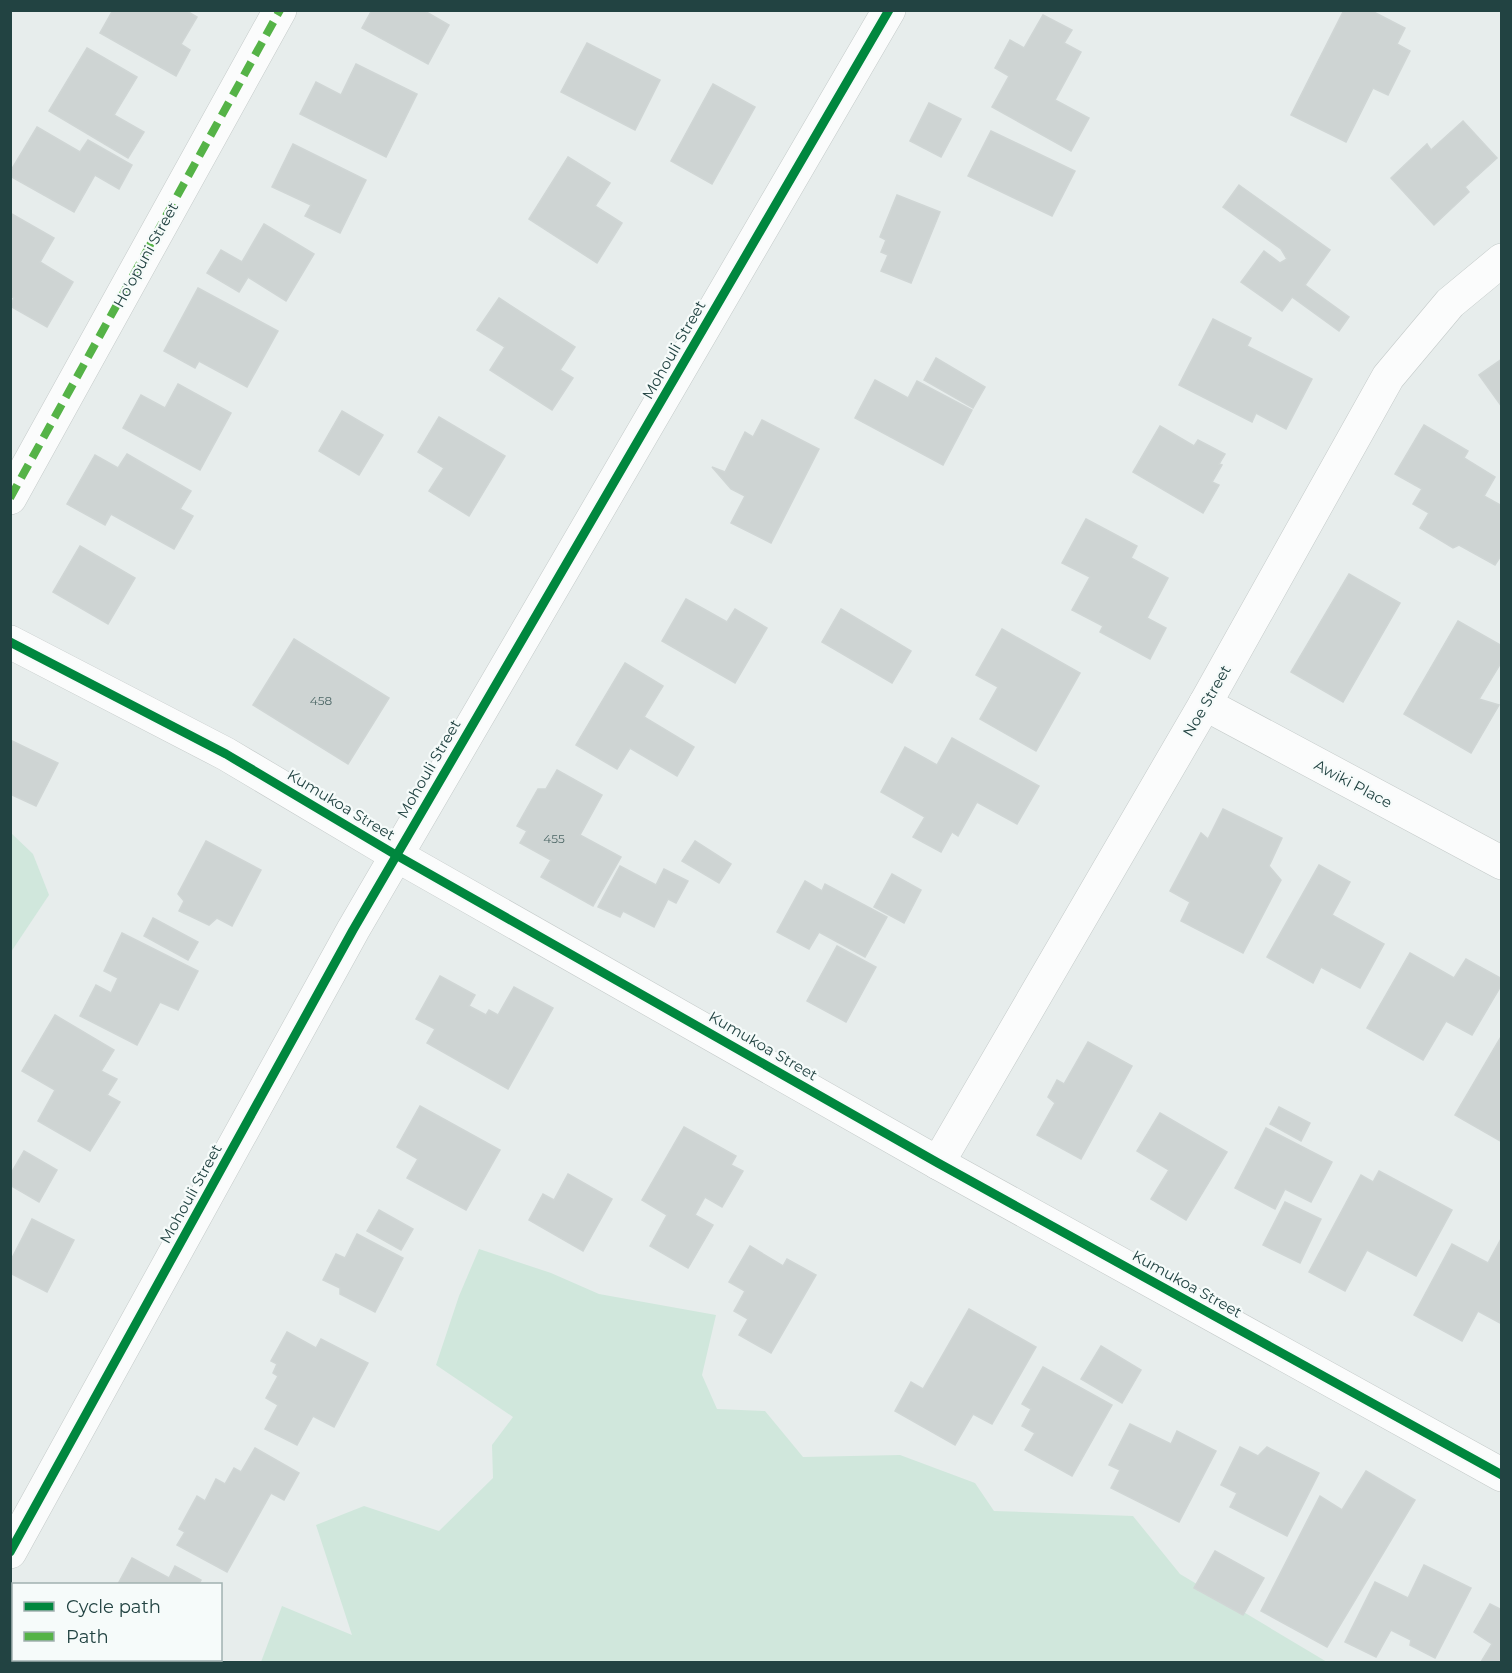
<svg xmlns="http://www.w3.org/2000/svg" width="1512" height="1673" viewBox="0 0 1512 1673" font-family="Montserrat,sans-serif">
  <rect width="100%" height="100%" fill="#e7edec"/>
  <g fill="#d0e7dc">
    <path d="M 11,833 L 33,854 L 49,895 L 11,952 Z"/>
    <path d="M 479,1249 L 551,1273 L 599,1294 L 716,1315 L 702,1375 L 717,1409 L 765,1411 L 803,1457 L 900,1455 L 975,1483 L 994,1511 L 1133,1516 L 1180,1574 L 1327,1662 L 261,1662 L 282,1606 L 352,1635 L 316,1525 L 364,1506 L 439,1531 L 493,1478 L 492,1445 L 513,1417 L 436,1365 L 459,1296 Z"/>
  </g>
  <g fill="#ced4d3" stroke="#d0d6d5" stroke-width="1.5">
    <path d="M 113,10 L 185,10 L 197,17 L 181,44 L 190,50 L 176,76 L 100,33 Z"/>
    <path d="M 372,10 L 423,10 L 449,25 L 428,64 L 362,28 Z"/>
    <path d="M 1344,10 L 1370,10 L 1405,28 L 1397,44 L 1410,51 L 1388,95 L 1373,88 L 1346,142 L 1291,115 Z"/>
    <path d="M 1043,15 L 1072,30 L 1064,43 L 1081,52 L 1055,100 L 1089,118 L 1071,151 L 992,107 L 1009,76 L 995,68 L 1010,40 L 1024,48 Z"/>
    <path d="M 587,43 L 660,80 L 635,130 L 561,92 Z"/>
    <path d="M 87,48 L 137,77 L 114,115 L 144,132 L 128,158 L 49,111 Z"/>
    <path d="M 356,64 L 417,94 L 386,157 L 300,114 L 316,82 L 341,95 Z"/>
    <path d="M 713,84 L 755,107 L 712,184 L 671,161 Z"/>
    <path d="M 929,103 L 961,119 L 941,157 L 910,141 Z"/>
    <path d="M 1463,121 L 1497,158 L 1465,187 L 1469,192 L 1434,225 L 1391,178 L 1427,144 L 1431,150 Z"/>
    <path d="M 37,127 L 80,152 L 88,140 L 132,165 L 119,189 L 95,175 L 74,212 L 10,176 L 10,172 Z"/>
    <path d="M 991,131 L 1075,171 L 1052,216 L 968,176 Z"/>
    <path d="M 293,144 L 366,180 L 340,233 L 305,216 L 311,205 L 272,187 Z"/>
    <path d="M 568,157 L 610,183 L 595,206 L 622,223 L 597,263 L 529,219 Z"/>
    <path d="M 1239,185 L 1330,250 L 1305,285 L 1349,317 L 1339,331 L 1292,297 L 1282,311 L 1241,282 L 1264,251 L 1280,263 L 1287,259 L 1281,249 L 1223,207 Z"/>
    <path d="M 897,195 L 940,212 L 911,283 L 881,271 L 888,255 L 881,252 L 886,240 L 880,237 Z"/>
    <path d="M 10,213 L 54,238 L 40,262 L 73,282 L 47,327 L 10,306 L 14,298 L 10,296 Z"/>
    <path d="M 264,224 L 314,254 L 286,301 L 248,277 L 239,292 L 207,273 L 221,250 L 242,262 Z"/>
    <path d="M 198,288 L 278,331 L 247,387 L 199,361 L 195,368 L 164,351 Z"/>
    <path d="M 499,298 L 575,347 L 560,370 L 573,378 L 552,410 L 490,370 L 505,347 L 477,330 Z"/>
    <path d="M 1213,319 L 1251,338 L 1247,346 L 1312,379 L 1286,429 L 1256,413 L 1252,422 L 1179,385 Z"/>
    <path d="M 936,358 L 985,387 L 973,408 L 924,380 Z"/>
    <path d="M 1502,359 L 1502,407 L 1479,375 Z"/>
    <path d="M 875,380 L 908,398 L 917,381 L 972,410 L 943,465 L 855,418 Z"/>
    <path d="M 178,384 L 231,413 L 200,470 L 123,428 L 141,395 L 165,408 Z"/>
    <path d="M 342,411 L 383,435 L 359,475 L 319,451 Z"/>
    <path d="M 439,417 L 505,456 L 469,516 L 429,491 L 444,468 L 418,452 Z"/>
    <path d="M 762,420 L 819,449 L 771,543 L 731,523 L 745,496 L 731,489 L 712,467 L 725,472 L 745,432 L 753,437 Z"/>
    <path d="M 1424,425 L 1468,451 L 1464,458 L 1495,477 L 1484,496 L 1502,506 L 1502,554 L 1495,565 L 1459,545 L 1453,548 L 1420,528 L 1429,513 L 1413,504 L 1422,489 L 1395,474 Z"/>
    <path d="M 1160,426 L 1194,446 L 1198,440 L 1225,454 L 1219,464 L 1222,465 L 1212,482 L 1219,485 L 1203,513 L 1133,472 Z"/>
    <path d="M 127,454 L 191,491 L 180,509 L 193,516 L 174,549 L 111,514 L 105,525 L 67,504 L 95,455 L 118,468 Z"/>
    <path d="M 1086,519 L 1137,546 L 1131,558 L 1168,578 L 1147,618 L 1166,628 L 1150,659 L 1100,632 L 1103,626 L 1072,610 L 1090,577 L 1062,563 Z"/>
    <path d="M 80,546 L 135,578 L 108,624 L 53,592 Z"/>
    <path d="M 1349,574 L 1400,603 L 1343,702 L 1291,672 Z"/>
    <path d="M 686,599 L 727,622 L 735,609 L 767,628 L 735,683 L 662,641 Z"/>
    <path d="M 841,609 L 911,651 L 892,683 L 822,642 Z"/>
    <path d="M 1458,621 L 1502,646 L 1502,661 L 1479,699 L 1499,705 L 1471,753 L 1404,714 Z"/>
    <path d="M 1002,629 L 1080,673 L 1036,751 L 980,719 L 998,687 L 976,675 Z"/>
    <path d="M 294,639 L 389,698 L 348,764 L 253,705 Z"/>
    <path d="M 625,663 L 663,686 L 644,717 L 694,747 L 677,776 L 630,748 L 617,769 L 576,745 Z"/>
    <path d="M 952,738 L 1039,786 L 1017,824 L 977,802 L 958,836 L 952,832 L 941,852 L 913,837 L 925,817 L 881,792 L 905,747 L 937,765 Z"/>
    <path d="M 10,740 L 58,763 L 36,806 L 10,794 Z"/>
    <path d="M 557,770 L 602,795 L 580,835 L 621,857 L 593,906 L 541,877 L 551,860 L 520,843 L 527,831 L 517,826 L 538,789 L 546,789 Z"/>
    <path d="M 1223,809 L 1282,838 L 1269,866 L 1281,880 L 1243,953 L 1181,921 L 1190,902 L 1170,891 L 1201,833 L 1208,839 Z"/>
    <path d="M 206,841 L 261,870 L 232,926 L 217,918 L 209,925 L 179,911 L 184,901 L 178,894 Z"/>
    <path d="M 695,841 L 731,864 L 719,883 L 682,861 Z"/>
    <path d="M 1319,865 L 1350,882 L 1332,915 L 1384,944 L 1360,988 L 1321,967 L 1313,983 L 1267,957 Z"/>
    <path d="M 620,866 L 656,885 L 664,869 L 688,881 L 676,903 L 668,899 L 654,927 L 623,911 L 620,917 L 598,907 Z"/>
    <path d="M 892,874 L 921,890 L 904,923 L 874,907 Z"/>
    <path d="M 805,881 L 822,891 L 825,884 L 887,917 L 865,957 L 819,932 L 809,949 L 777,932 Z"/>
    <path d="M 153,918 L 198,942 L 188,960 L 144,936 Z"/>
    <path d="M 122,933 L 198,971 L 178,1010 L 160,1002 L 137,1045 L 80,1016 L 96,985 L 111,993 L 118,978 L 104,971 Z"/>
    <path d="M 837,946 L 876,967 L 846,1022 L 807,1001 Z"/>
    <path d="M 1410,953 L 1454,978 L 1466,959 L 1502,979 L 1502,984 L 1472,1035 L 1446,1021 L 1423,1060 L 1367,1028 Z"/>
    <path d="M 440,976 L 475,995 L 469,1006 L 486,1015 L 489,1010 L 498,1015 L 514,987 L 553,1008 L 508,1089 L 427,1043 L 435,1029 L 416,1019 Z"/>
    <path d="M 55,1015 L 114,1050 L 101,1071 L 117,1079 L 107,1095 L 120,1102 L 90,1151 L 38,1121 L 55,1090 L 22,1071 Z"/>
    <path d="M 1502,1035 L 1502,1142 L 1455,1115 Z"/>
    <path d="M 1088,1042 L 1132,1066 L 1081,1159 L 1037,1135 L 1055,1103 L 1048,1097 L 1057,1080 L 1064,1084 Z"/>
    <path d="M 420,1106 L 500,1150 L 466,1210 L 407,1178 L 418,1159 L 397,1147 Z"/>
    <path d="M 1279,1107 L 1310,1123 L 1301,1141 L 1270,1124 Z"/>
    <path d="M 1160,1113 L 1227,1152 L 1186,1220 L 1151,1199 L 1169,1170 L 1137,1151 Z"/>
    <path d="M 684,1127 L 736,1156 L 731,1165 L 743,1171 L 722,1207 L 705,1197 L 695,1215 L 713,1225 L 688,1268 L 650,1246 L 667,1215 L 642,1200 Z"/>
    <path d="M 1266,1128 L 1332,1162 L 1311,1202 L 1285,1189 L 1275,1209 L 1235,1188 Z"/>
    <path d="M 24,1151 L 57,1170 L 39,1202 L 10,1185 L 10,1175 Z"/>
    <path d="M 1379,1171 L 1452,1210 L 1416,1276 L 1367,1250 L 1345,1291 L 1309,1272 L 1361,1175 L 1373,1182 Z"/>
    <path d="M 568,1174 L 612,1199 L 583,1251 L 529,1220 L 543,1194 L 554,1200 Z"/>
    <path d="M 1285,1202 L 1321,1219 L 1300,1263 L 1263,1245 Z"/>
    <path d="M 379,1210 L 413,1229 L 401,1250 L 367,1231 Z"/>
    <path d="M 32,1219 L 74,1240 L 47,1292 L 10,1273 L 10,1262 Z"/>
    <path d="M 357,1234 L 403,1258 L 375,1312 L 340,1294 L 340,1288 L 323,1280 L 336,1254 L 345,1258 Z"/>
    <path d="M 1502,1237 L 1500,1323 L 1478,1311 L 1462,1341 L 1414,1315 L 1452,1244 L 1488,1263 Z"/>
    <path d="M 750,1246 L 783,1266 L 787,1259 L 816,1275 L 771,1353 L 739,1335 L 748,1319 L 734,1311 L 745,1291 L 729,1282 Z"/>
    <path d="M 969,1309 L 1036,1347 L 992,1424 L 973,1414 L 955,1445 L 895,1411 L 911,1382 L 923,1389 Z"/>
    <path d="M 287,1332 L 316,1348 L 321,1339 L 368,1363 L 334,1427 L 313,1416 L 297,1445 L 265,1429 L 278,1405 L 266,1398 L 278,1376 L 273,1373 L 277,1364 L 271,1361 Z"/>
    <path d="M 1101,1346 L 1141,1370 L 1122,1403 L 1081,1379 Z"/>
    <path d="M 1043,1367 L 1112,1405 L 1072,1476 L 1025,1450 L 1035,1433 L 1022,1426 L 1031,1409 L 1022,1404 Z"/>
    <path d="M 1130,1424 L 1171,1444 L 1177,1431 L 1216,1451 L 1179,1522 L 1111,1488 L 1120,1470 L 1109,1465 Z"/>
    <path d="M 1240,1447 L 1258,1456 L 1267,1447 L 1319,1473 L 1287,1536 L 1230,1507 L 1237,1493 L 1221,1485 Z"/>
    <path d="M 255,1448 L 299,1473 L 284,1500 L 271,1493 L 227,1572 L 177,1545 L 185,1532 L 179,1529 L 197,1496 L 205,1501 L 216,1479 L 225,1484 L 234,1468 L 241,1472 Z"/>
    <path d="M 1366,1471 L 1415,1500 L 1327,1647 L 1261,1611 L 1320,1496 L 1342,1510 Z"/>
    <path d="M 1215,1551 L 1264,1578 L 1243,1615 L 1194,1588 Z"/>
    <path d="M 132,1558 L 169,1578 L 175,1566 L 201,1580 L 199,1584 L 118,1584 Z"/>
    <path d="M 1424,1565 L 1471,1588 L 1435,1658 L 1410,1645 L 1411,1640 L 1391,1630 L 1376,1657 L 1345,1642 L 1375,1582 L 1408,1598 Z"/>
    <path d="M 1490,1604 L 1502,1610 L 1502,1662 L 1481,1662 L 1492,1644 L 1474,1632 Z"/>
    <path d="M 109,1660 L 166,1660 L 164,1662 L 114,1662 Z"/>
  </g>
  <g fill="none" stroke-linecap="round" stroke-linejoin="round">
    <g stroke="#c4cac9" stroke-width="34">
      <g id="minor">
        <path d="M 10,498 L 280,10"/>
        <path d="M 10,642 L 226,754 L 396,855 L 938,1163 L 1502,1475"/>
        <path d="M 1205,704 L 1502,863"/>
        <path d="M 938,1163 L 1205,704 L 1388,377 L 1450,303 L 1502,260"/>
        <path d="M 10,1552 L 353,930 L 889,10"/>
      </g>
    </g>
    <use href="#minor" stroke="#fbfcfc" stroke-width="33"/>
    <path stroke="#55b347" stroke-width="8" stroke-dasharray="15 8" stroke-linecap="butt" d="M 10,498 L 280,10"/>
    <g stroke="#f6fbfa" stroke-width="13">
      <g id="cycleway">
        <path d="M 10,642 L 226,754 L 396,855 L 938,1163 L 1502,1475"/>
        <path d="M 10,1552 L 353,930 L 889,10"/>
      </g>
    </g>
    <use href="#cycleway" stroke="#00873e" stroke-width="9"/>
  </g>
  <g text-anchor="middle" stroke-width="4.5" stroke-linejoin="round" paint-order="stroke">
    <g font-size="12" fill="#4e6867">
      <text x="321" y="705">458</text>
      <text x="554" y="843">455</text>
    </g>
    <g font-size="15" fill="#224342" stroke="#f6fbfa">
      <text transform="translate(146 255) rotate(-61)" y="5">Ho'opuni Street</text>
      <text transform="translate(674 350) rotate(-60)" y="5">Mohouli Street</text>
      <text transform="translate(1207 701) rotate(-60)" y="5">Noe Street</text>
      <text transform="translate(429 769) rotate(-60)" y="5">Mohouli Street</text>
      <text transform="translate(1353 784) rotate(28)" y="5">Awiki Place</text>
      <text transform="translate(341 805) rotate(31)" y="5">Kumukoa Street</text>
      <text transform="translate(763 1046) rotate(30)" y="5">Kumukoa Street</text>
      <text transform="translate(191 1194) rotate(-61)" y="5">Mohouli Street</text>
      <text transform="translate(1187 1284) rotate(29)" y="5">Kumukoa Street</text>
    </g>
  </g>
  <rect width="1512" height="1673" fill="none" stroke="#224342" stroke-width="24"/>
  <rect x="12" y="1583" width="210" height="78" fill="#f6fbfa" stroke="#a1b1b0" stroke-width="1.5"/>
  <rect x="24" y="1602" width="30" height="9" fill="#00873e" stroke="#a1b1b0" stroke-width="1.5"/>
  <text x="66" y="1613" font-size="18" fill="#224342">Cycle path</text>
  <rect x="24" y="1632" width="30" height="9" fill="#55b347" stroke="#a1b1b0" stroke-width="1.5"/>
  <text x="66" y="1643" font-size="18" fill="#224342">Path</text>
</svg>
